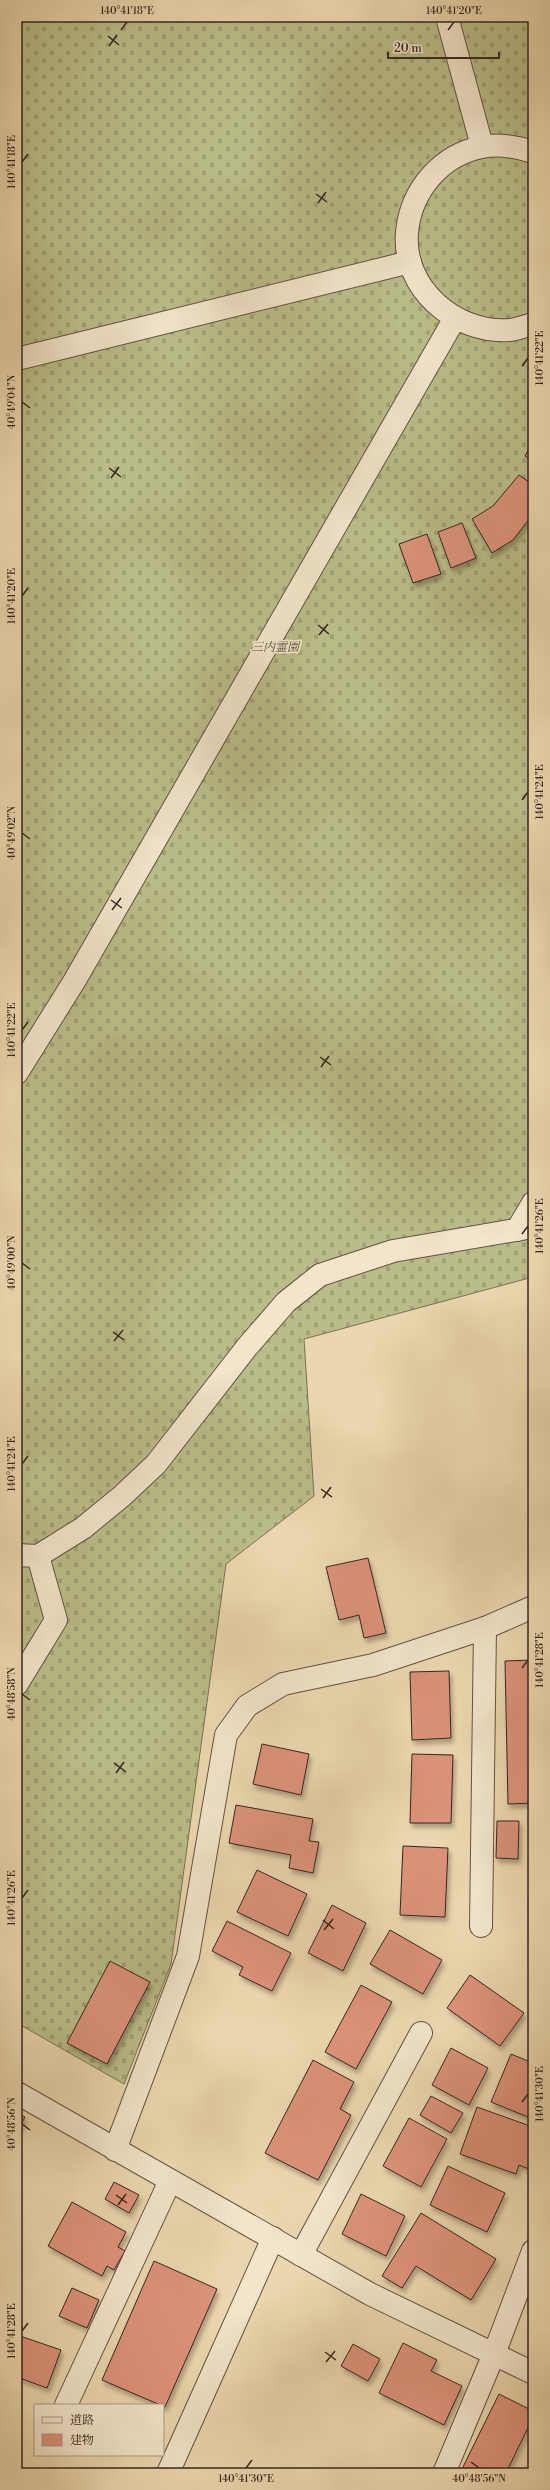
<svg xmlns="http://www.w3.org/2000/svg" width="550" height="2490" viewBox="0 0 550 2490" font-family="'Libre Bodoni','Noto Serif JP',serif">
  <defs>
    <pattern id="cemetery-stones" width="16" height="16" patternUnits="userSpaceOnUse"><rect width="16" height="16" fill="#babd89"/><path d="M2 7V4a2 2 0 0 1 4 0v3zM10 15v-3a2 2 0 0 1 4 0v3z" fill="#a0a276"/></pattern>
    <filter id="shadow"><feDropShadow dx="2.5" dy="4.5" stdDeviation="2" flood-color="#0004"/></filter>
  </defs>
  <rect width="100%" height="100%" fill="#ebd7af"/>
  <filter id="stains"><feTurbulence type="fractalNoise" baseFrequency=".005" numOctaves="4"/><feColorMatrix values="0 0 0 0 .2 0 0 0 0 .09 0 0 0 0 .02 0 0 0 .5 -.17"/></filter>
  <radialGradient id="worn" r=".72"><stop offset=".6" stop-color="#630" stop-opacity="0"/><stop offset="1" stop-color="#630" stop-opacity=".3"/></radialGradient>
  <path fill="url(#cemetery-stones)" stroke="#787253" d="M 17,17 L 533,17 L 533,1277 L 304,1339 L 314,1496 L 226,1564 L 171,1964 L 124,2084 L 17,2023 Z"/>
  <g fill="#dc927a" stroke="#36261d" filter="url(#shadow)">
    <path d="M 533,442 L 533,461 L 525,456 Z"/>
    <path d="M 519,475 L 533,485 L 533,514 L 513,540 L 492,553 L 472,519 L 493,506 Z"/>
    <path d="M 462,523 L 476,558 L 451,568 L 438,532 Z"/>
    <path d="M 427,534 L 441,574 L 413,583 L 399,544 Z"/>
    <path d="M 368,1558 L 386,1633 L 364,1638 L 359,1615 L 339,1620 L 326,1567 Z"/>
    <path d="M 533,1660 L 533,1803 L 508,1804 L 505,1661 Z"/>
    <path d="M 449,1671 L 451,1738 L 412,1740 L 410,1672 Z"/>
    <path d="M 262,1744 L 309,1754 L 301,1795 L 253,1784 Z"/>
    <path d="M 412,1754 L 453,1755 L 451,1823 L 410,1823 Z"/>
    <path d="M 236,1805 L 313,1819 L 309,1841 L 319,1842 L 313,1873 L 289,1868 L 291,1855 L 229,1843 Z"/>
    <path d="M 497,1821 L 519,1821 L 518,1859 L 496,1858 Z"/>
    <path d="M 403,1846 L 448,1848 L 445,1917 L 400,1915 Z"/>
    <path d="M 257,1870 L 307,1894 L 288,1936 L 237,1912 Z"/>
    <path d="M 332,1905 L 366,1923 L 343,1971 L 308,1953 Z"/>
    <path d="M 227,1921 L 291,1953 L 272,1991 L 239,1975 L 243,1967 L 212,1951 Z"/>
    <path d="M 390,1930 L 442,1960 L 423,1994 L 370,1964 Z"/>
    <path d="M 110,1961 L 150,1982 L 107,2064 L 67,2043 Z"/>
    <path d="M 470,1975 L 524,2013 L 500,2046 L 447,2008 Z"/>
    <path d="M 361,1985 L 392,2002 L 356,2069 L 325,2052 Z"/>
    <path d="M 451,2048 L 488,2068 L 469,2105 L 432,2085 Z"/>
    <path d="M 511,2054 L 533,2063 L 533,2119 L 491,2102 Z"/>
    <path d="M 313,2060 L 354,2082 L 340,2109 L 351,2115 L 318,2180 L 265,2153 Z"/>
    <path d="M 431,2096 L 463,2113 L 451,2133 L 420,2115 Z"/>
    <path d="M 477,2107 L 533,2127 L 533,2157 L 529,2169 L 519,2165 L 516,2174 L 460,2154 Z"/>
    <path d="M 17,2113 L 25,2117 L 17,2132 Z"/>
    <path d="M 409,2118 L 447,2139 L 421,2187 L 383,2166 Z"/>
    <path d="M 448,2166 L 505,2193 L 487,2232 L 430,2205 Z"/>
    <path d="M 114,2182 L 139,2195 L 129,2213 L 105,2199 Z"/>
    <path d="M 361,2194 L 405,2216 L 386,2256 L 342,2234 Z"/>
    <path d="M 72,2202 L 126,2232 L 118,2247 L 125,2251 L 114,2270 L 107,2266 L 102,2276 L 48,2246 Z"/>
    <path d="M 421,2213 L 496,2259 L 471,2300 L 416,2266 L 402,2288 L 382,2276 Z"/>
    <path d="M 154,2261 L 217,2289 L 165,2407 L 102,2380 Z"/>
    <path d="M 72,2288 L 99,2300 L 87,2328 L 59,2316 Z"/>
    <path d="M 17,2335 L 61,2350 L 47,2388 L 17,2377 Z"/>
    <path d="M 403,2343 L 437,2360 L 431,2371 L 462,2386 L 444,2425 L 379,2393 Z"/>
    <path d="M 353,2344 L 380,2359 L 368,2381 L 341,2366 Z"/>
    <path d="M 499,2394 L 533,2411 L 533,2417 L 506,2473 L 460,2473 Z"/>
    <path d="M 533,2461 L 533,2473 L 527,2473 Z"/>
  </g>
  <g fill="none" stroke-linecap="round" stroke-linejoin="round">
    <g stroke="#635242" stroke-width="24">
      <g id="minor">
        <path d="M 447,17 L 482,146"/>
        <path d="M 533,152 C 517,147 499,143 482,147 C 441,155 411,190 407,232 C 402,288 455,334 510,330 C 517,329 526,326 533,324"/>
        <path d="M 17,359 L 410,262"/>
        <path d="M 17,1073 L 75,980 L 455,318"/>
        <path d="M 517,1230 L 533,1203"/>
        <path d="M 17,1555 L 38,1556 L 83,1528 L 122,1496 L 156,1464 L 247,1347 L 286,1302 L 320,1275 L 393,1251 L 533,1227"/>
        <path d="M 17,1684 L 56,1620 L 38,1556"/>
        <path d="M 481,1926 L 485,1628"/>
        <path d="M 17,2093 L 370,2294 L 533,2373"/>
        <path d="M 115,2150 L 188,1956 L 226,1735 L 247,1706 L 283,1684 L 373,1665 L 485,1628 L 533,1607"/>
        <path d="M 301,2255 L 421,2033"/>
        <path d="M 66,2405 L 170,2181"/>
        <path d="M 168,2473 L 273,2238"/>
        <path d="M 444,2473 L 494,2354 L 533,2251"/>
      </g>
    </g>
    <use href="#minor" stroke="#f2e5cb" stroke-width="22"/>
  </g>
  <path fill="none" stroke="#36261d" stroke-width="1.5" d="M 121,30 L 127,22M 448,30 L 454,22M 108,36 L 119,45M 109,46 L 117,35M 22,162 L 28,154M 316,194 L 327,202M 318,203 L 326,192M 522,366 L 528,358M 22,402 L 30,408M 109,468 L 121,477M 111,478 L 119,467M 22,596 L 28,588M 318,625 L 329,634M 319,635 L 328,624M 522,800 L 528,792M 22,833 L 30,839M 111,900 L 122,908M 112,910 L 121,898M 22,1030 L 28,1022M 320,1057 L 331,1065M 321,1067 L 329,1056M 522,1234 L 528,1226M 22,1263 L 30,1269M 113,1332 L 124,1340M 114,1341 L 123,1330M 22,1464 L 28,1456M 321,1489 L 332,1497M 323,1498 L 331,1487M 522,1668 L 528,1660M 22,1694 L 30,1700M 114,1763 L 126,1772M 116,1773 L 124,1762M 22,1898 L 28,1890M 323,1920 L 334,1929M 324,1930 L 333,1919M 522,2102 L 528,2094M 22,2124 L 30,2130M 116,2195 L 127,2203M 118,2205 L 126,2194M 22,2331 L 28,2323M 325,2352 L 336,2360M 326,2362 L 335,2351M 471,2462 L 479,2468M 246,2468 L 252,2460"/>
  <g text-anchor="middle" stroke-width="3.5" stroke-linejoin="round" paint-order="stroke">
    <g font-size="12" font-style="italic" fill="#574c38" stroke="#f2e5cb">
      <text x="275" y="651">三内霊園</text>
    </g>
  </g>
  <rect width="550" height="2490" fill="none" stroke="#ebd7af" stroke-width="44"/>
  <rect x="34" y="2404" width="130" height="52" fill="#f2e5cb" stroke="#a79985"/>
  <rect x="42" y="2417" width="20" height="6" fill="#f2e5cb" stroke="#a79985"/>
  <text x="70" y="2424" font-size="12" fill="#36261d">道路</text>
  <rect x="42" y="2434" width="20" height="12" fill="#dc927a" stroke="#a79985"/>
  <text x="70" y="2444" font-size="12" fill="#36261d">建物</text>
  <path d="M388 52v6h111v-6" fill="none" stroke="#36261d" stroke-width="2"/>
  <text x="394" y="52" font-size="12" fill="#36261d" stroke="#f2e5cb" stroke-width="3" paint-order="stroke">20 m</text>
  <rect x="22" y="22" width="506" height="2446" fill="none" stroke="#36261d" stroke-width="1.5"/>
  <g font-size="10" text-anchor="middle" fill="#36261d">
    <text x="127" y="14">140°41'18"E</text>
    <text x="454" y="14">140°41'20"E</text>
    <text transform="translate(11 162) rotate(-90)" y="4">140°41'18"E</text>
    <text transform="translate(539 358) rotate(-90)" y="4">140°41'22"E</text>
    <text transform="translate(11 402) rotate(-90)" y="4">40°49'04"N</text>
    <text transform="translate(11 596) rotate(-90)" y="4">140°41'20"E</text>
    <text transform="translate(539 792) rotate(-90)" y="4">140°41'24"E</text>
    <text transform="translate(11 833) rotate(-90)" y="4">40°49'02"N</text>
    <text transform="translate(11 1030) rotate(-90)" y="4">140°41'22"E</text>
    <text transform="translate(539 1226) rotate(-90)" y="4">140°41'26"E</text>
    <text transform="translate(11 1263) rotate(-90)" y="4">40°49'00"N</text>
    <text transform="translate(11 1464) rotate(-90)" y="4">140°41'24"E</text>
    <text transform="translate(539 1660) rotate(-90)" y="4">140°41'28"E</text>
    <text transform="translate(11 1694) rotate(-90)" y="4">40°48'58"N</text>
    <text transform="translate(11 1898) rotate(-90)" y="4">140°41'26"E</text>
    <text transform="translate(539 2094) rotate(-90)" y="4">140°41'30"E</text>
    <text transform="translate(11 2124) rotate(-90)" y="4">40°48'56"N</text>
    <text transform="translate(11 2331) rotate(-90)" y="4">140°41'28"E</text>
    <text x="246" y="2482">140°41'30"E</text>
    <text x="479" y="2482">40°48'56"N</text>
  </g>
  <rect width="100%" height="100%" filter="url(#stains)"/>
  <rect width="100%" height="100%" fill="url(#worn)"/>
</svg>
